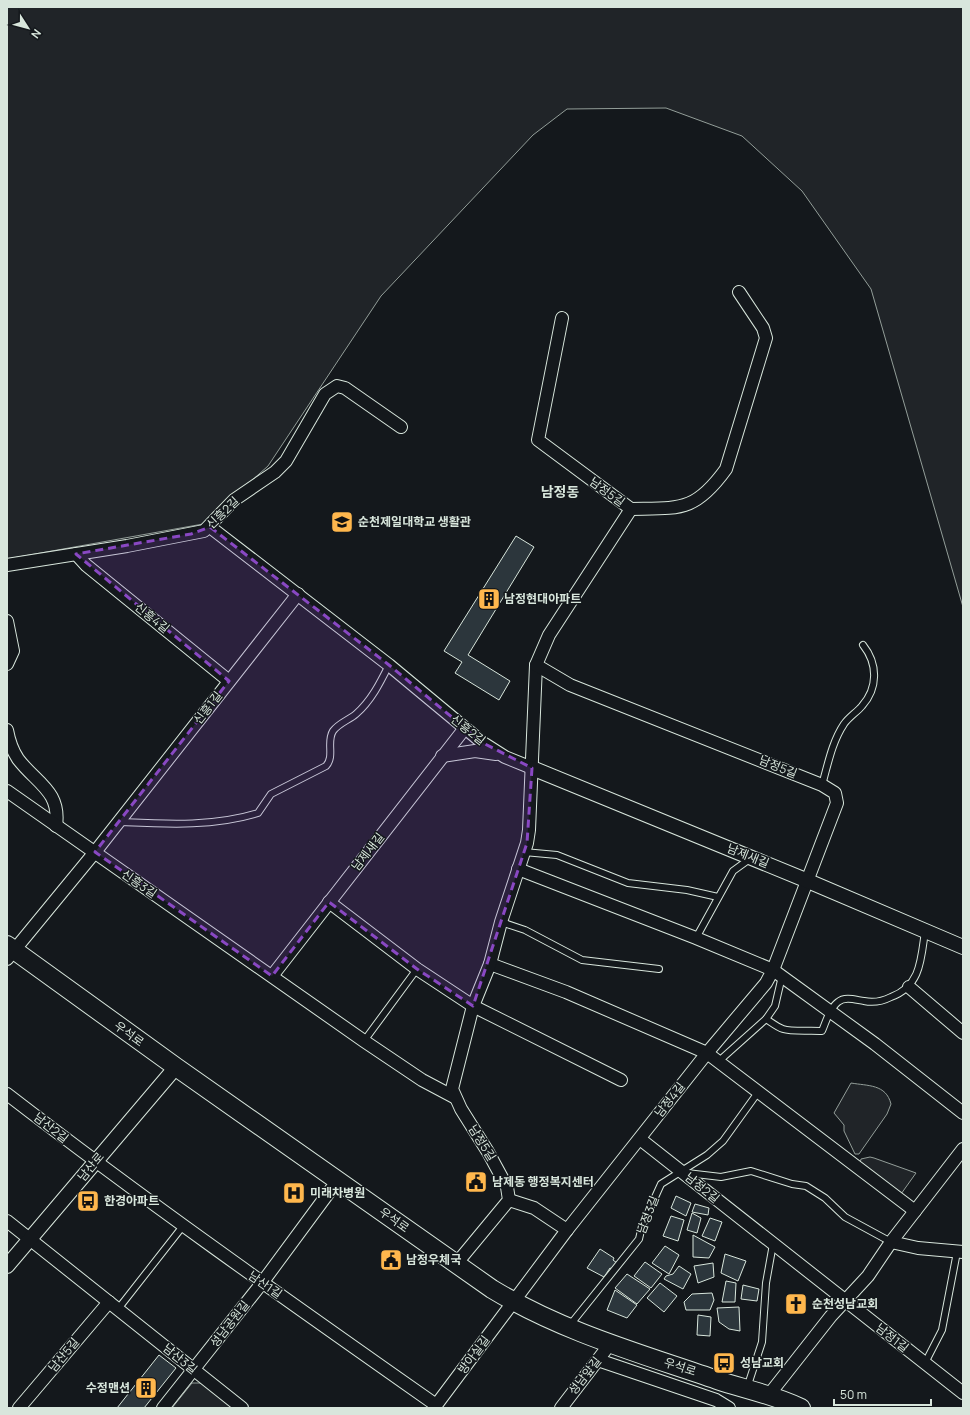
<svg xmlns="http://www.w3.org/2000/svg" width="970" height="1415" viewBox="0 0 970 1415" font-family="Manrope,'Noto Sans KR',sans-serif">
  <rect width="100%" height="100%" fill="#14181c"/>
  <g fill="#202428" stroke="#939e99">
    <path d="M 7,7 L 963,7 L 963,607 L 871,289 L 802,191 L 742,136 L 666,108 L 567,109 L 533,135 L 381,296 L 268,466 L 203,524 L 7,559 Z"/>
    <path d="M 851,1083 C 868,1086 886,1084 891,1104 L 887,1114 L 859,1154 L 855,1154 L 844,1131 L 844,1125 L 834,1113 Z"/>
    <path d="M 870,1157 L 874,1158 L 916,1173 L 901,1194 L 860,1163 L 861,1159 Z"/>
    <path d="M 192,1383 L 203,1383 L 234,1408 L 172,1408 Z"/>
  </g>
  <g fill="#2c363c" stroke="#d8e6dc">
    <path d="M 516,536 L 534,547 L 468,655 L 510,681 L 499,700 L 455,673 L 462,662 L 444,651 Z"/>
    <path d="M 676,1196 L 691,1203 L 686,1216 L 671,1208 Z"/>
    <path d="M 695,1204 L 709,1208 L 708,1215 L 692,1212 Z"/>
    <path d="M 692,1213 L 701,1218 L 697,1233 L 687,1230 Z"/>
    <path d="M 671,1216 L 684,1220 L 678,1241 L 663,1236 Z"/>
    <path d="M 710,1218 L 722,1222 L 715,1241 L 702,1236 Z"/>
    <path d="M 693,1235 L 715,1247 L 709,1258 L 693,1257 Z"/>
    <path d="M 665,1246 L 679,1255 L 669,1274 L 652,1263 Z"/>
    <path d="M 600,1249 L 614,1258 L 613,1260 L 617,1263 L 612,1269 L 610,1268 L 604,1277 L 587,1268 Z"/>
    <path d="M 725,1254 L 746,1261 L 738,1281 L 721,1273 Z"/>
    <path d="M 645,1262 L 662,1274 L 651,1288 L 634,1276 Z"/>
    <path d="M 713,1263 L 714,1277 L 698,1283 L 694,1266 Z"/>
    <path d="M 679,1266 L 691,1274 L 683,1289 L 664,1279 L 666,1276 L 673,1274 Z"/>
    <path d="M 627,1274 L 650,1289 L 637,1304 L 615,1288 Z"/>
    <path d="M 726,1281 L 736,1283 L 735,1302 L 722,1302 Z"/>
    <path d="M 660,1283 L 677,1296 L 664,1312 L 647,1298 Z"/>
    <path d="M 743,1285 L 759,1289 L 757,1301 L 741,1299 Z"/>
    <path d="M 615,1290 L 637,1305 L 627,1318 L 607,1310 Z"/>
    <path d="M 712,1293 L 714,1300 L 710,1310 L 686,1310 L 684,1302 L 692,1294 Z"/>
    <path d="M 739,1307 L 740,1331 L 729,1329 L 719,1322 L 717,1308 Z"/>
    <path d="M 698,1315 L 711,1317 L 710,1336 L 697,1335 Z"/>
    <path d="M 159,1355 L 176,1368 L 144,1408 L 117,1408 Z"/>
  </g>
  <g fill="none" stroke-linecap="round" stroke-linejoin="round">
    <g stroke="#d8e6dc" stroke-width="8">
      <g id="service">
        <path d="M 822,785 C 828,764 832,742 844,724 C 849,717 857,712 862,706 C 878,688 878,664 863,645"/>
        <path d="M 120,822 C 165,824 213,827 258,813 L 271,794 L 326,766 C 335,756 326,742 333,731 C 339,723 349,720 356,714 C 371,701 380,683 389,665"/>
        <path d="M 524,852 L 557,855 L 628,883 L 687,890 L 718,897"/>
        <path d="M 501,922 L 525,930 L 582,960 L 659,969"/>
        <path d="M 696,938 L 733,871 L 751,858"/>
        <path d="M 766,1019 C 771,1022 777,1027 783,1029 C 792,1032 811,1030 822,1031 C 826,1022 829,1009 838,1002 C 845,996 856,1000 864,1001 C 873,1003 883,1001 891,997 C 921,986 921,959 925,931"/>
        <path d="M 364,1041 L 417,969"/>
        <path d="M 719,1061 L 766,1019 L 775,1006 L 782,976"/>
        <path d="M 687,1173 L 721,1177 L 751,1171 L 792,1184 L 806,1186 L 825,1198 L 845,1217 L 891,1242"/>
        <path d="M 118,1309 L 183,1226"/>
        <path d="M 570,1325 L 639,1239 L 642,1226 L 661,1184 L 707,1155 L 723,1141 L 759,1091"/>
        <path d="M 925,1363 L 942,1330 L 957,1252"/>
        <path d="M 747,1388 L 762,1342 L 766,1283 L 773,1244"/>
      </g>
    </g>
    <g stroke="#d8e6dc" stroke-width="14">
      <g id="minor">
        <path d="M 631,509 C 680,508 695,512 726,469 L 766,338 L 763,328 L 739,292"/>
        <path d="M 210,527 L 389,665 L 483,743 L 505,757 L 532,768"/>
        <path d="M 76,554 L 86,565 L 229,681"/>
        <path d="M 7,565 L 127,546 L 204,531 L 234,500 L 275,472 L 286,461 L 325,394 L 337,386 L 345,388 L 401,427"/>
        <path d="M 7,621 L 13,651 L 7,664"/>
        <path d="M 7,730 C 9,741 12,750 18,759 C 36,783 61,791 56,826"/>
        <path d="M 442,756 L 475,751 L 496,754"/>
        <path d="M 7,791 L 364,1041 L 422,1080 L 454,1097"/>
        <path d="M 518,869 L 696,938 L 773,970 L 875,1044 L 963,1113"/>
        <path d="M 329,902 L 417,969 L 473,1006 L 621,1080"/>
        <path d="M 7,959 L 95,852 L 298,594"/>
        <path d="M 490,964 L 566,992 L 707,1053 L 915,1211"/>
        <path d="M 272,976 L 465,728"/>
        <path d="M 909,987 L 963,1033"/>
        <path d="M 7,1094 C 147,1202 291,1303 436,1405"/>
        <path d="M 640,1139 L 963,1393"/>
        <path d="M 509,1200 L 534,1208 L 567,1230"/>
        <path d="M 7,1221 L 242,1408"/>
        <path d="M 891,1242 L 918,1248 L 963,1252"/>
        <path d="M 456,1264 L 509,1200 L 507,1187 L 488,1152 L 461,1109 L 452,1089 L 473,1006 L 490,964 L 501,922 L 527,843 L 529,830 L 536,665 L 549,635 L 631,509 L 538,440 L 562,318"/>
        <path d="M 598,1360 L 716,1400 L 729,1408"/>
        <path d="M 768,1396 L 831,1316 L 868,1276 L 891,1242 L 963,1149"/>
        <path d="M 19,1408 L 109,1302"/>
        <path d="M 163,1408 L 262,1283 L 338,1180"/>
        <path d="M 434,1408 L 567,1230 L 707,1053 L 766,983 L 773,970 L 837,803 L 835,793 L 822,785 L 570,685 L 536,665"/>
        <path d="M 561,1408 L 610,1344"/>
      </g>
    </g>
    <g stroke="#d8e6dc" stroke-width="16">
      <g id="tertiary">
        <path d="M 532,768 L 808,881 L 963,947"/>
        <path d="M 7,1266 L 176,1067"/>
      </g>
    </g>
    <g stroke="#d8e6dc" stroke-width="20">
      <path id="primary" d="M 7,945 L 176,1067 L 492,1289 C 563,1332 639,1353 717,1380 C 744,1389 775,1395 801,1408"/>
    </g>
    <use href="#service" stroke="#14181c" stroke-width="6"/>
    <use href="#minor" stroke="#14181c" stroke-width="12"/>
    <use href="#tertiary" stroke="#14181c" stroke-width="14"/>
    <use href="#primary" stroke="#14181c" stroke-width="18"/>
  </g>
  <path fill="#8948c3" fill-opacity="0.2" stroke="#8948c3" stroke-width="3" stroke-dasharray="8 5" stroke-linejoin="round" d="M 210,527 L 389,665 L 483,743 L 532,768 L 527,843 L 473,1006 L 417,969 L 329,902 L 272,976 L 95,852 L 229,681 L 76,554 L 191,534 Z"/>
  <defs>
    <g id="university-square" transform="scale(1.15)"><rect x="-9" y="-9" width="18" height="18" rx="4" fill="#ffb74d" stroke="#14181c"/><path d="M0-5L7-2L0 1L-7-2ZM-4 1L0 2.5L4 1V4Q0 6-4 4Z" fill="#111"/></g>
    <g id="building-square" transform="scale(1.15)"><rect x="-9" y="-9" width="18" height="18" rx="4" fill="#ffb74d" stroke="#14181c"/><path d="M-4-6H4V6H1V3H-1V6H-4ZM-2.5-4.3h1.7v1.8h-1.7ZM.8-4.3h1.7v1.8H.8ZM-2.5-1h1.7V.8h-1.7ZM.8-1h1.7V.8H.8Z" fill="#111"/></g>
    <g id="civic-square" transform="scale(1.15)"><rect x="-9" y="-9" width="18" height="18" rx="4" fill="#ffb74d" stroke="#14181c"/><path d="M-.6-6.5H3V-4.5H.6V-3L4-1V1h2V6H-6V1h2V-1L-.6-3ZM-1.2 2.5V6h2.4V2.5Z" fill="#111"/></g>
    <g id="hospital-square" transform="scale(1.15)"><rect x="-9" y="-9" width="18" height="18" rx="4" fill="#ffb74d" stroke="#14181c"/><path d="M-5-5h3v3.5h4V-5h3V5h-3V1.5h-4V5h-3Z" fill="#111"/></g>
    <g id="bus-square" transform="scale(1.15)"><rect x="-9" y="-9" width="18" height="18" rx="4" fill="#ffb74d" stroke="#14181c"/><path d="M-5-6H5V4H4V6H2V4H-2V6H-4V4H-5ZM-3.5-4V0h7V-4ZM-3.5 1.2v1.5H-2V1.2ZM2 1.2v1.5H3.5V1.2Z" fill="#111"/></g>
    <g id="church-square" transform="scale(1.15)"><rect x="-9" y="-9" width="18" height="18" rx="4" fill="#ffb74d" stroke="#14181c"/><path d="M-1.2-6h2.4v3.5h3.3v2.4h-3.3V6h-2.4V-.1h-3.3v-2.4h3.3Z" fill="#111"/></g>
  </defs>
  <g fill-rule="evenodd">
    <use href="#university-square" x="342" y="522"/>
    <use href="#building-square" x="489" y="599"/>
    <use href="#civic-square" x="476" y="1182"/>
    <use href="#hospital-square" x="294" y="1193"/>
    <use href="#bus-square" x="88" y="1201"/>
    <use href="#civic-square" x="391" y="1260"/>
    <use href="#church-square" x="796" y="1304"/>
    <use href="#bus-square" x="724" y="1363"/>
    <use href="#building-square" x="146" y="1388"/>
  </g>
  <g text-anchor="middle" stroke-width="3" stroke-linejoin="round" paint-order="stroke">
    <g font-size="12" fill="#d8e6dc" stroke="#14181c">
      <text transform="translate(607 492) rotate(36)" y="4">남정5길</text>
      <text transform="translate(223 513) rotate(-44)" y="4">신흥2길</text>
      <text transform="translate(152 618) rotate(39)" y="4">신흥4길</text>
      <text transform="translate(208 708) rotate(-52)" y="4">신흥1길</text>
      <text transform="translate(468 730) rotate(38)" y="4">신흥2길</text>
      <text transform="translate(778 767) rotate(22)" y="4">남정5길</text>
      <text transform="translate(368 852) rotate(-52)" y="4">남제새길</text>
      <text transform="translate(748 856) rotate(22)" y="4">남제새길</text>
      <text transform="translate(139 884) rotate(35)" y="4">신흥3길</text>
      <text transform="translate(129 1034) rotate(36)" y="4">우석로</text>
      <text transform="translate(670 1100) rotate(-52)" y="4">남정4길</text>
      <text transform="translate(51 1128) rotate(38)" y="4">남산2길</text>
      <text transform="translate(482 1143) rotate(58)" y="4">남정5길</text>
      <text transform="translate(91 1167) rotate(-50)" y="4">남산로</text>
      <text transform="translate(702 1188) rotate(39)" y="4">남정2길</text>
      <text transform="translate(648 1215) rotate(-69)" y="4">남정3길</text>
      <text transform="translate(394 1220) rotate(35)" y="4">우석로</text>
      <text transform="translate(265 1285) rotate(35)" y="4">남산1길</text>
      <text transform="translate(230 1324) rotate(-52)" y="4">성남공원길</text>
      <text transform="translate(892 1338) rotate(38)" y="4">남정1길</text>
      <text transform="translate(64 1355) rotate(-50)" y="4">남산5길</text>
      <text transform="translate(474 1355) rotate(-53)" y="4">방아실길</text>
      <text transform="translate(180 1359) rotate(39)" y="4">남산3길</text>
      <text transform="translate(680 1367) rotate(18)" y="4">우석로</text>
      <text transform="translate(585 1376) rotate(-52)" y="4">성남앞길</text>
    </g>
    <g font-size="12" font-weight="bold" fill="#d8e6dc" stroke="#14181c" text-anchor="start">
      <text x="358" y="526">순천제일대학교 생활관</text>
      <text x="504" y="603">남정현대아파트</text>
      <text x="492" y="1186">남제동 행정복지센터</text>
      <text x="310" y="1197">미래차병원</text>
      <text x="104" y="1205">한경아파트</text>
      <text x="406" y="1264">남정우체국</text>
      <text x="812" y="1308">순천성남교회</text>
      <text x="740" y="1367">성남교회</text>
      <text x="130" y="1392" text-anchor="end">수정맨션</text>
    </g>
    <g font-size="14" font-weight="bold" fill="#d8e6dc" stroke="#14181c">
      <text x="560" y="497">남정동</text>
    </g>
  </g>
  <rect width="970" height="1415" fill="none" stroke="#d8e6dc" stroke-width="16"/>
  <g transform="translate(28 28) rotate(126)" stroke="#14181c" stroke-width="3" paint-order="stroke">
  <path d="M0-3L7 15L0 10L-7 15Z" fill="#d8e6dc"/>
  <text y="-6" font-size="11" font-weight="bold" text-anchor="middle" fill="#d8e6dc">N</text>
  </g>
  <path d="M834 1399v6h97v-6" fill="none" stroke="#d8e6dc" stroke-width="2"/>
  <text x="840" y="1399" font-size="12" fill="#d8e6dc" stroke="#14181c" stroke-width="3" paint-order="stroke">50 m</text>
</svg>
